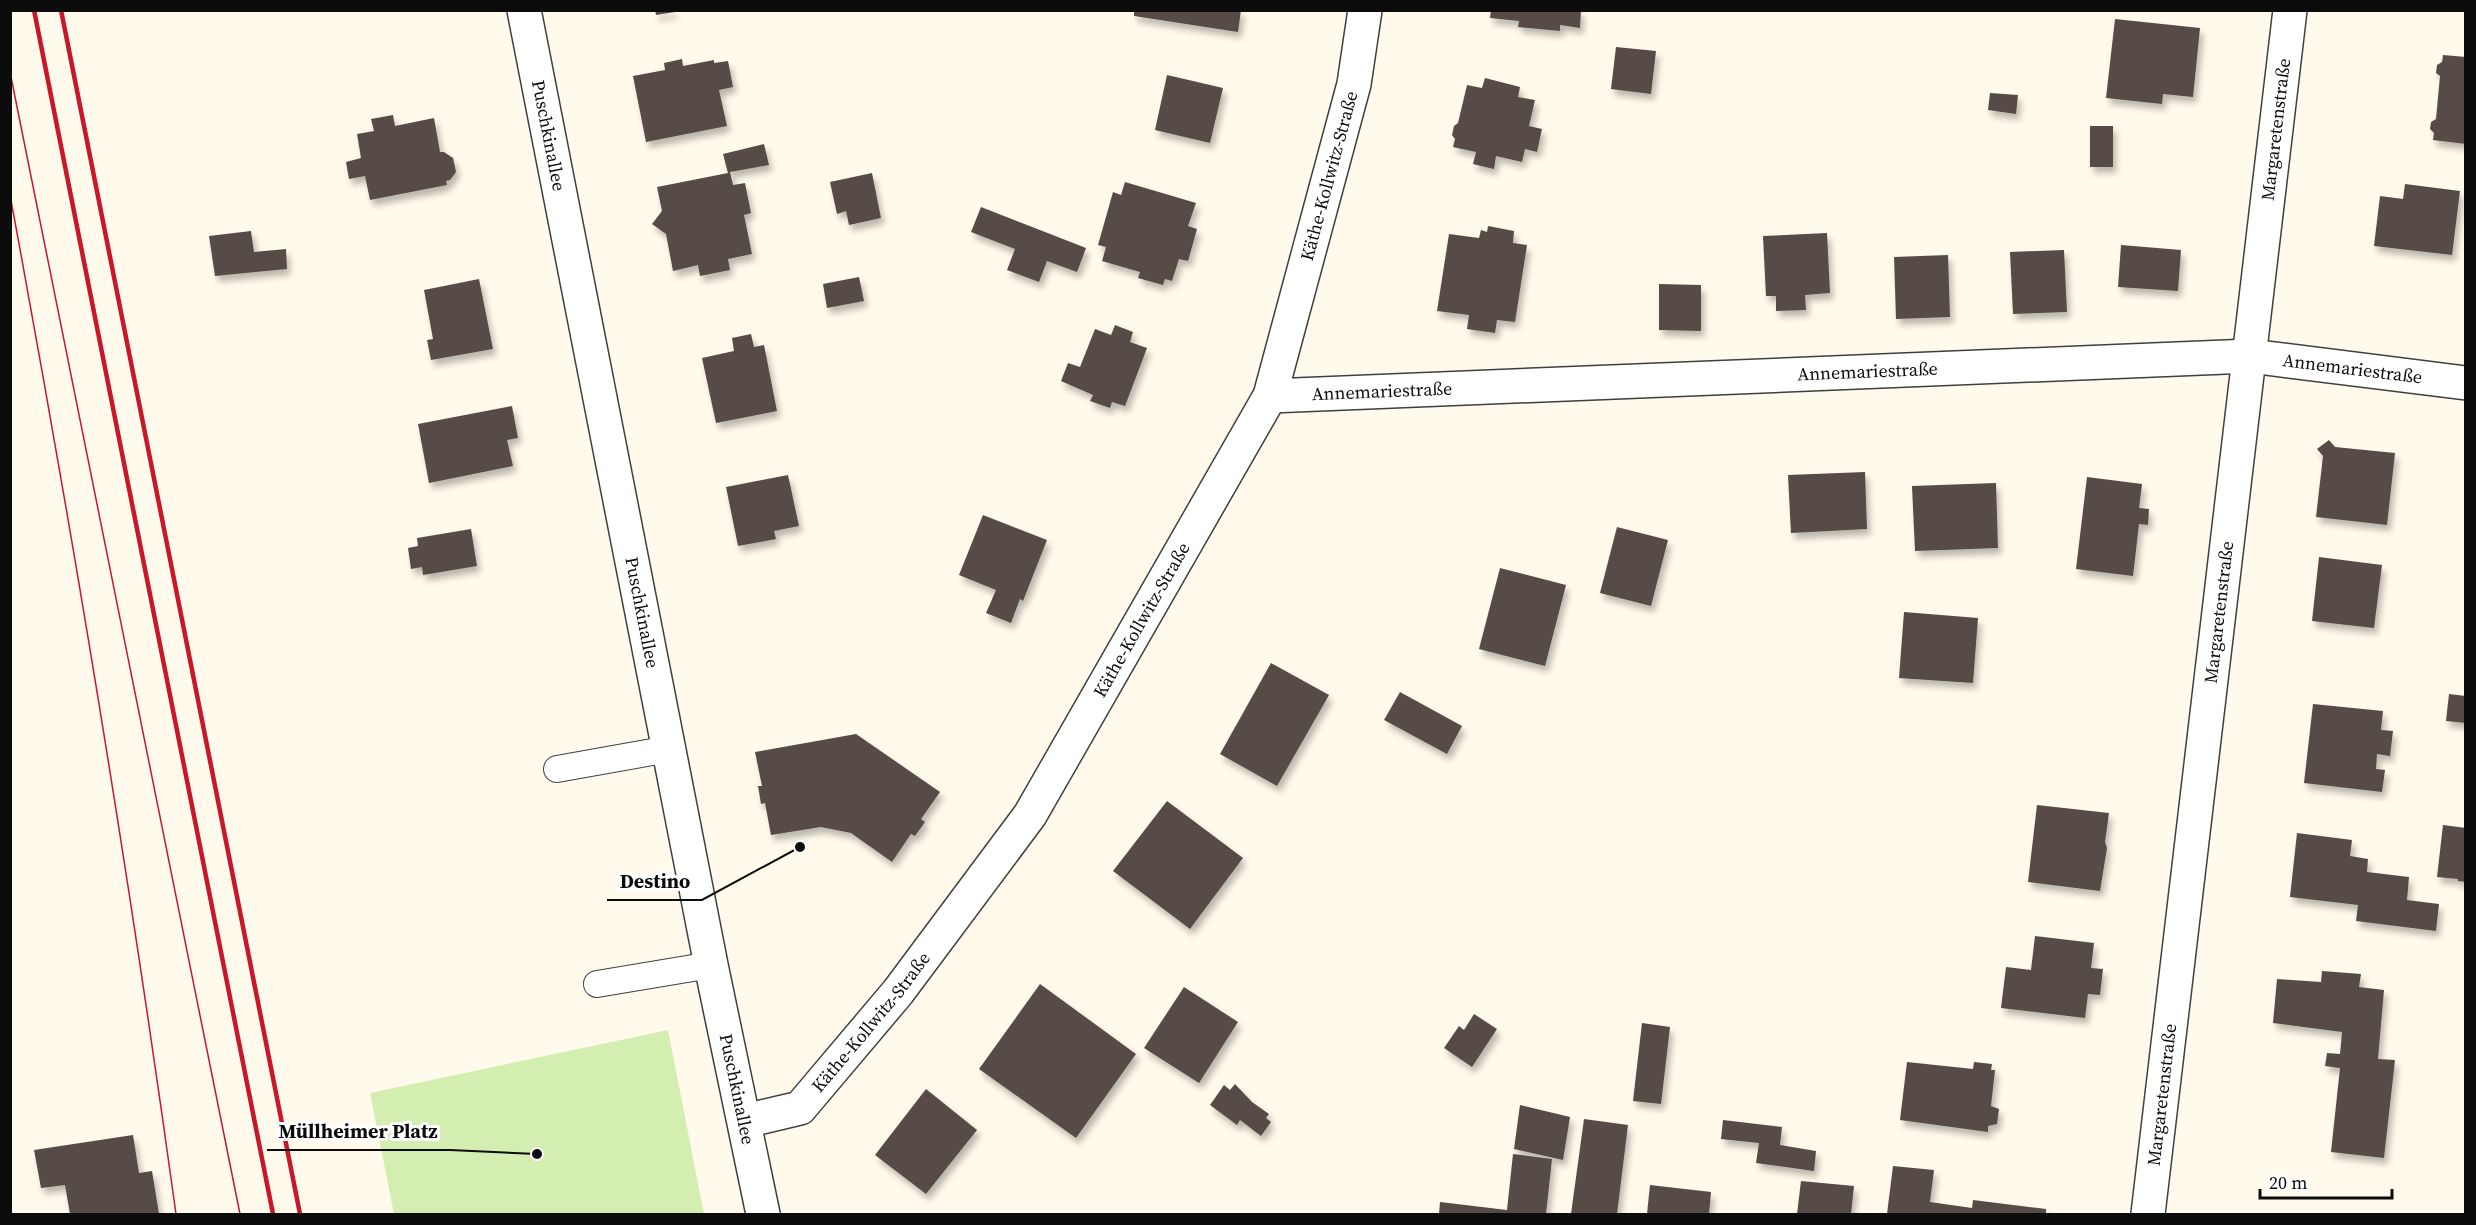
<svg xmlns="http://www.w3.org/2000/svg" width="2476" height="1225" viewBox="0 0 2476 1225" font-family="'Source Serif 4',serif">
  <defs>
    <filter id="shadow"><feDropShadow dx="3.5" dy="6" stdDeviation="3" flood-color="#0004"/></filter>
  </defs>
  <rect width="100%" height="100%" fill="#fffaeb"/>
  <path fill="#d4edb1" d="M 668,1030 L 704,1214 L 394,1214 L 370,1093 Z"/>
  <g fill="#564c47" filter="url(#shadow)">
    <path d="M 655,10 L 675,10 L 675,12 L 656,15 Z"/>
    <path d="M 1134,10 L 1241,10 L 1238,32 L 1134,16 Z"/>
    <path d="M 1491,10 L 1581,10 L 1580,28 L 1560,25 L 1560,31 L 1518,27 L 1519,21 L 1490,18 Z"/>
    <path d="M 2115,19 L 2200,28 L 2193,97 L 2163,94 L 2162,104 L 2106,98 Z"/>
    <path d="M 1616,47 L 1656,51 L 1651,94 L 1611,89 Z"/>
    <path d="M 2443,55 L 2466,57 L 2466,144 L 2433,140 L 2434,133 L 2430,129 L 2431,122 L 2436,119 L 2440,76 L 2436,73 L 2437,65 L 2442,62 Z"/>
    <path d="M 682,59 L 683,66 L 714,60 L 714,63 L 728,61 L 733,87 L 719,90 L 727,126 L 646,142 L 633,76 L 665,70 L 664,63 Z"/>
    <path d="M 1167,75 L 1223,88 L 1210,143 L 1155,130 Z"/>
    <path d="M 1485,78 L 1520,87 L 1518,97 L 1535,100 L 1529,126 L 1542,129 L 1537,152 L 1525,149 L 1522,162 L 1496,156 L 1494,169 L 1473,164 L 1476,152 L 1453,147 L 1455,139 L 1452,135 L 1454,126 L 1458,123 L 1467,85 L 1482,88 Z"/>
    <path d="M 1990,93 L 2018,95 L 2016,114 L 1988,110 Z"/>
    <path d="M 393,115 L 395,126 L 434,118 L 440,152 L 444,152 L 453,158 L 456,172 L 450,180 L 446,181 L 447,185 L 370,200 L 365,176 L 349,179 L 346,162 L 361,158 L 357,134 L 374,131 L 371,119 Z"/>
    <rect x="2090" y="126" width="23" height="41"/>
    <path d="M 764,144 L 769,165 L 730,172 L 733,185 L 745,183 L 751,213 L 744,215 L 752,254 L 728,259 L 730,270 L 700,276 L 698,265 L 673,271 L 666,234 L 652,224 L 662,211 L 657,187 L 728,173 L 723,154 Z"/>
    <path d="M 872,173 L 881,218 L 849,225 L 846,211 L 837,214 L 830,182 Z"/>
    <path d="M 1125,182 L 1196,203 L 1188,226 L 1197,229 L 1188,261 L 1179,259 L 1172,281 L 1165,279 L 1163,285 L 1138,278 L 1140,272 L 1102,261 L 1106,247 L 1098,245 L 1113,192 L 1121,195 Z"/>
    <path d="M 2405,184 L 2460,191 L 2452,255 L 2374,246 L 2380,196 L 2403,199 Z"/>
    <path d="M 981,207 L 1086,248 L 1077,272 L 1047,261 L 1039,282 L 1007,270 L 1015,249 L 971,232 Z"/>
    <path d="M 1488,226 L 1514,231 L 1513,243 L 1527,245 L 1515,322 L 1497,320 L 1495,333 L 1467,329 L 1469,315 L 1437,311 L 1449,234 L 1479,238 L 1481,230 L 1487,232 Z"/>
    <path d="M 251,231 L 254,252 L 286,249 L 287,269 L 215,276 L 209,236 Z"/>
    <path d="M 1827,233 L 1830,293 L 1805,295 L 1806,310 L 1776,311 L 1776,296 L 1766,296 L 1763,236 Z"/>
    <path d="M 2121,245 L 2181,250 L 2178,291 L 2118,287 Z"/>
    <path d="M 2064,250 L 2067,312 L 2013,314 L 2010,252 Z"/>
    <path d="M 1948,255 L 1950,317 L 1896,319 L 1894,257 Z"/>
    <path d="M 859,277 L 864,301 L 827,308 L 823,284 Z"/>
    <path d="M 479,279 L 493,349 L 431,360 L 427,340 L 433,339 L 424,290 Z"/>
    <path d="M 1659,284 L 1701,285 L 1701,331 L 1659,330 Z"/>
    <path d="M 1115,325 L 1133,332 L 1130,342 L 1147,348 L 1125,406 L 1112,402 L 1110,408 L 1090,401 L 1093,395 L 1061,381 L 1068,363 L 1080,367 L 1095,329 L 1111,335 Z"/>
    <path d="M 751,334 L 754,347 L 764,345 L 777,411 L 716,423 L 702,358 L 734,351 L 732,338 Z"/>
    <path d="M 512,406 L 518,438 L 507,440 L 513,466 L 429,483 L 418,424 Z"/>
    <path d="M 2329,440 L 2335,447 L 2395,453 L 2387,525 L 2316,517 L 2323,456 L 2317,449 Z"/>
    <path d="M 1865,472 L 1867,529 L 1791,533 L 1788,475 Z"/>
    <path d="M 788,475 L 799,526 L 774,531 L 776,539 L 738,546 L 726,487 Z"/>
    <path d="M 2087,477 L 2142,484 L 2139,508 L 2149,509 L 2148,525 L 2139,524 L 2133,576 L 2076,569 Z"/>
    <path d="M 1996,483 L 1998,548 L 1915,551 L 1912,486 Z"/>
    <path d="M 983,515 L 1047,540 L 1023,601 L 1020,599 L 1011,623 L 986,613 L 996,590 L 959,575 Z"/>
    <path d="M 1617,527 L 1668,540 L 1651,606 L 1600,593 Z"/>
    <path d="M 471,529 L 477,566 L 423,575 L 422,567 L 411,569 L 408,548 L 418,546 L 417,538 Z"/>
    <path d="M 2319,557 L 2382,565 L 2374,628 L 2312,621 Z"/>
    <path d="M 1500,568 L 1566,585 L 1545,666 L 1479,649 Z"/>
    <path d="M 1904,612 L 1978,618 L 1973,683 L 1899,678 Z"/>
    <path d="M 1271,663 L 1329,695 L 1277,786 L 1220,754 Z"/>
    <path d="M 1400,692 L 1462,726 L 1447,754 L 1384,720 Z"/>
    <path d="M 2449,694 L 2466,696 L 2466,723 L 2446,721 Z"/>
    <path d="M 2313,704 L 2383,711 L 2381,730 L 2393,731 L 2390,756 L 2377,754 L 2376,769 L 2385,770 L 2382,792 L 2304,783 Z"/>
    <path d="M 856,734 L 940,792 L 921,819 L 925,822 L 915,836 L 911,834 L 892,862 L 851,833 L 821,827 L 771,835 L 765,803 L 761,804 L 758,786 L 762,786 L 755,752 Z"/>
    <path d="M 1167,801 L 1243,858 L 1190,929 L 1113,871 Z"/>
    <path d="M 2037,805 L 2109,813 L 2105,842 L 2107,848 L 2100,891 L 2028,882 Z"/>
    <path d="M 2443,825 L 2466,828 L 2466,882 L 2458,881 L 2458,879 L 2437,877 Z"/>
    <path d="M 2297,833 L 2352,840 L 2350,856 L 2368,859 L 2367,872 L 2409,877 L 2407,900 L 2439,904 L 2436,931 L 2356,921 L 2358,905 L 2290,897 Z"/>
    <path d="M 2035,936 L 2094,943 L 2091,968 L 2103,969 L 2100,995 L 2088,994 L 2085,1018 L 2001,1008 L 2006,967 L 2031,970 Z"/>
    <path d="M 2322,971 L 2361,974 L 2359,987 L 2384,990 L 2378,1059 L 2395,1060 L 2384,1158 L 2331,1152 L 2340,1068 L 2325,1066 L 2327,1053 L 2340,1054 L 2342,1032 L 2273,1023 L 2277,979 L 2321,982 Z"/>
    <path d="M 1040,984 L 1136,1054 L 1076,1138 L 979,1069 Z"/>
    <path d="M 1184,987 L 1238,1022 L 1199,1083 L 1144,1048 Z"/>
    <path d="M 1474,1014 L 1497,1029 L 1472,1067 L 1444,1048 L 1459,1026 L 1464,1030 Z"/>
    <path d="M 1642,1023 L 1670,1027 L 1661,1104 L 1633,1101 Z"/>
    <path d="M 1907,1062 L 1973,1069 L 1974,1062 L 1992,1064 L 1991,1070 L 1995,1070 L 1991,1106 L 1999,1109 L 1997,1124 L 1988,1126 L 1988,1132 L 1900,1120 Z"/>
    <path d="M 1235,1084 L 1252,1102 L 1269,1114 L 1266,1118 L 1271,1122 L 1261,1136 L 1240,1120 L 1237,1125 L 1210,1105 L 1224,1085 L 1230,1090 Z"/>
    <path d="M 926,1089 L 977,1130 L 926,1194 L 875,1155 Z"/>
    <path d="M 1520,1105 L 1570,1117 L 1563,1160 L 1514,1149 Z"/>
    <path d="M 1584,1119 L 1628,1125 L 1617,1214 L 1571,1214 Z"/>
    <path d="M 1723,1120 L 1782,1127 L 1780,1145 L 1816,1151 L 1814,1171 L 1756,1163 L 1759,1143 L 1721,1139 Z"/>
    <path d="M 133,1135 L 139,1173 L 152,1171 L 159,1214 L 70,1214 L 65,1185 L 41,1188 L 34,1150 Z"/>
    <path d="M 1513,1154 L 1552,1159 L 1546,1214 L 1439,1214 L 1440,1202 L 1507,1210 Z"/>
    <path d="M 1893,1166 L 1934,1170 L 1930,1202 L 1972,1208 L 1973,1200 L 2046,1209 L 2046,1214 L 1887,1214 Z"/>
    <path d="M 1801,1181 L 1854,1186 L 1851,1214 L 1797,1214 Z"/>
    <path d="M 1650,1185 L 1711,1192 L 1709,1214 L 1647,1214 Z"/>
  </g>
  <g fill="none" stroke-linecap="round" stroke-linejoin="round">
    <g stroke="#3f3f3f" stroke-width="28">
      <g id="service">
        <path d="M 557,769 L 669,749"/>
        <path d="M 597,984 L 711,965"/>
      </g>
    </g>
    <g stroke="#3f3f3f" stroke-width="36">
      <g id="minor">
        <path id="s1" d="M 524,10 L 711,965 L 763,1214"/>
        <path id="s2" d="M 1270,396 L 2250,356 L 2466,383"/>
        <path id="s3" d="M 745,1121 L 800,1108 L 898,992 L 1030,815 L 1270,396 L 1354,84 L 1365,10"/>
        <path id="s4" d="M 2148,1214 L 2290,10"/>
      </g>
    </g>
    <use href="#service" stroke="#fff" stroke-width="26"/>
    <use href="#minor" stroke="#fff" stroke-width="33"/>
    <g stroke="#c9162a" stroke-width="1.5">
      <path d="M 10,72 L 240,1214"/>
      <path d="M 10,195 C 73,534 129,873 176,1214"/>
    </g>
    <g stroke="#c9162a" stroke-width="4.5">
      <path d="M 34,10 L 273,1214"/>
      <path d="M 61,10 L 300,1214"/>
    </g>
  </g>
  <g text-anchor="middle" stroke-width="6" stroke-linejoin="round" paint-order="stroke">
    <g font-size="18" fill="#0c0c0c" stroke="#fff">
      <text dy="6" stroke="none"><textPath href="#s4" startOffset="1092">Margaretenstraße</textPath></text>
      <text dy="6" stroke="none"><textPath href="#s1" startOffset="128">Puschkinallee</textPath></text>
      <text dy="6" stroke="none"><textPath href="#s3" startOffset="1140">Käthe-Kollwitz-Straße</textPath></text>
      <text dy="6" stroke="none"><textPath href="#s2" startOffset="1084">Annemariestraße</textPath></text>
      <text dy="6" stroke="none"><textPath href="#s2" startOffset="598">Annemariestraße</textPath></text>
      <text dy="6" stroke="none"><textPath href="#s2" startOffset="112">Annemariestraße</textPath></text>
      <text dy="6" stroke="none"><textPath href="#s1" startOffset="614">Puschkinallee</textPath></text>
      <text dy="6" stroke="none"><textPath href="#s4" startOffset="606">Margaretenstraße</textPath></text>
      <text dy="6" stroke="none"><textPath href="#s3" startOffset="654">Käthe-Kollwitz-Straße</textPath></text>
      <text dy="6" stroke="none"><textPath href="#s3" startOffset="168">Käthe-Kollwitz-Straße</textPath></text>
      <text dy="6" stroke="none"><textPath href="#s1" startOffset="1100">Puschkinallee</textPath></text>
      <text dy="6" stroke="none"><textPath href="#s4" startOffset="120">Margaretenstraße</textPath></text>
    </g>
  </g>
  <path fill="none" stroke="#0c0c0c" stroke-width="2" d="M800 847L702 900H607M537 1154L450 1150H267"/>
  <g fill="#0c0c0c" stroke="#fff" stroke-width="2">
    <circle cx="800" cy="847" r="6"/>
    <circle cx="537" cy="1154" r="6"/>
  </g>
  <g font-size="20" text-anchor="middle" font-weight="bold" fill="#0c0c0c" stroke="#fff" stroke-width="6" stroke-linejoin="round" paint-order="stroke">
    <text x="655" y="888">Destino</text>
    <text x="358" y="1138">Müllheimer Platz</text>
  </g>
  <rect width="2476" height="1225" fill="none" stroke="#0c0c0c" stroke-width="24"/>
  <path d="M2260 1189v9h132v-9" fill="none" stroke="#0c0c0c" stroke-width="3"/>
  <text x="2269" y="1189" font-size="18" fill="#0c0c0c" stroke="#ffffff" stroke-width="4.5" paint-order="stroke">20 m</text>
</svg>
